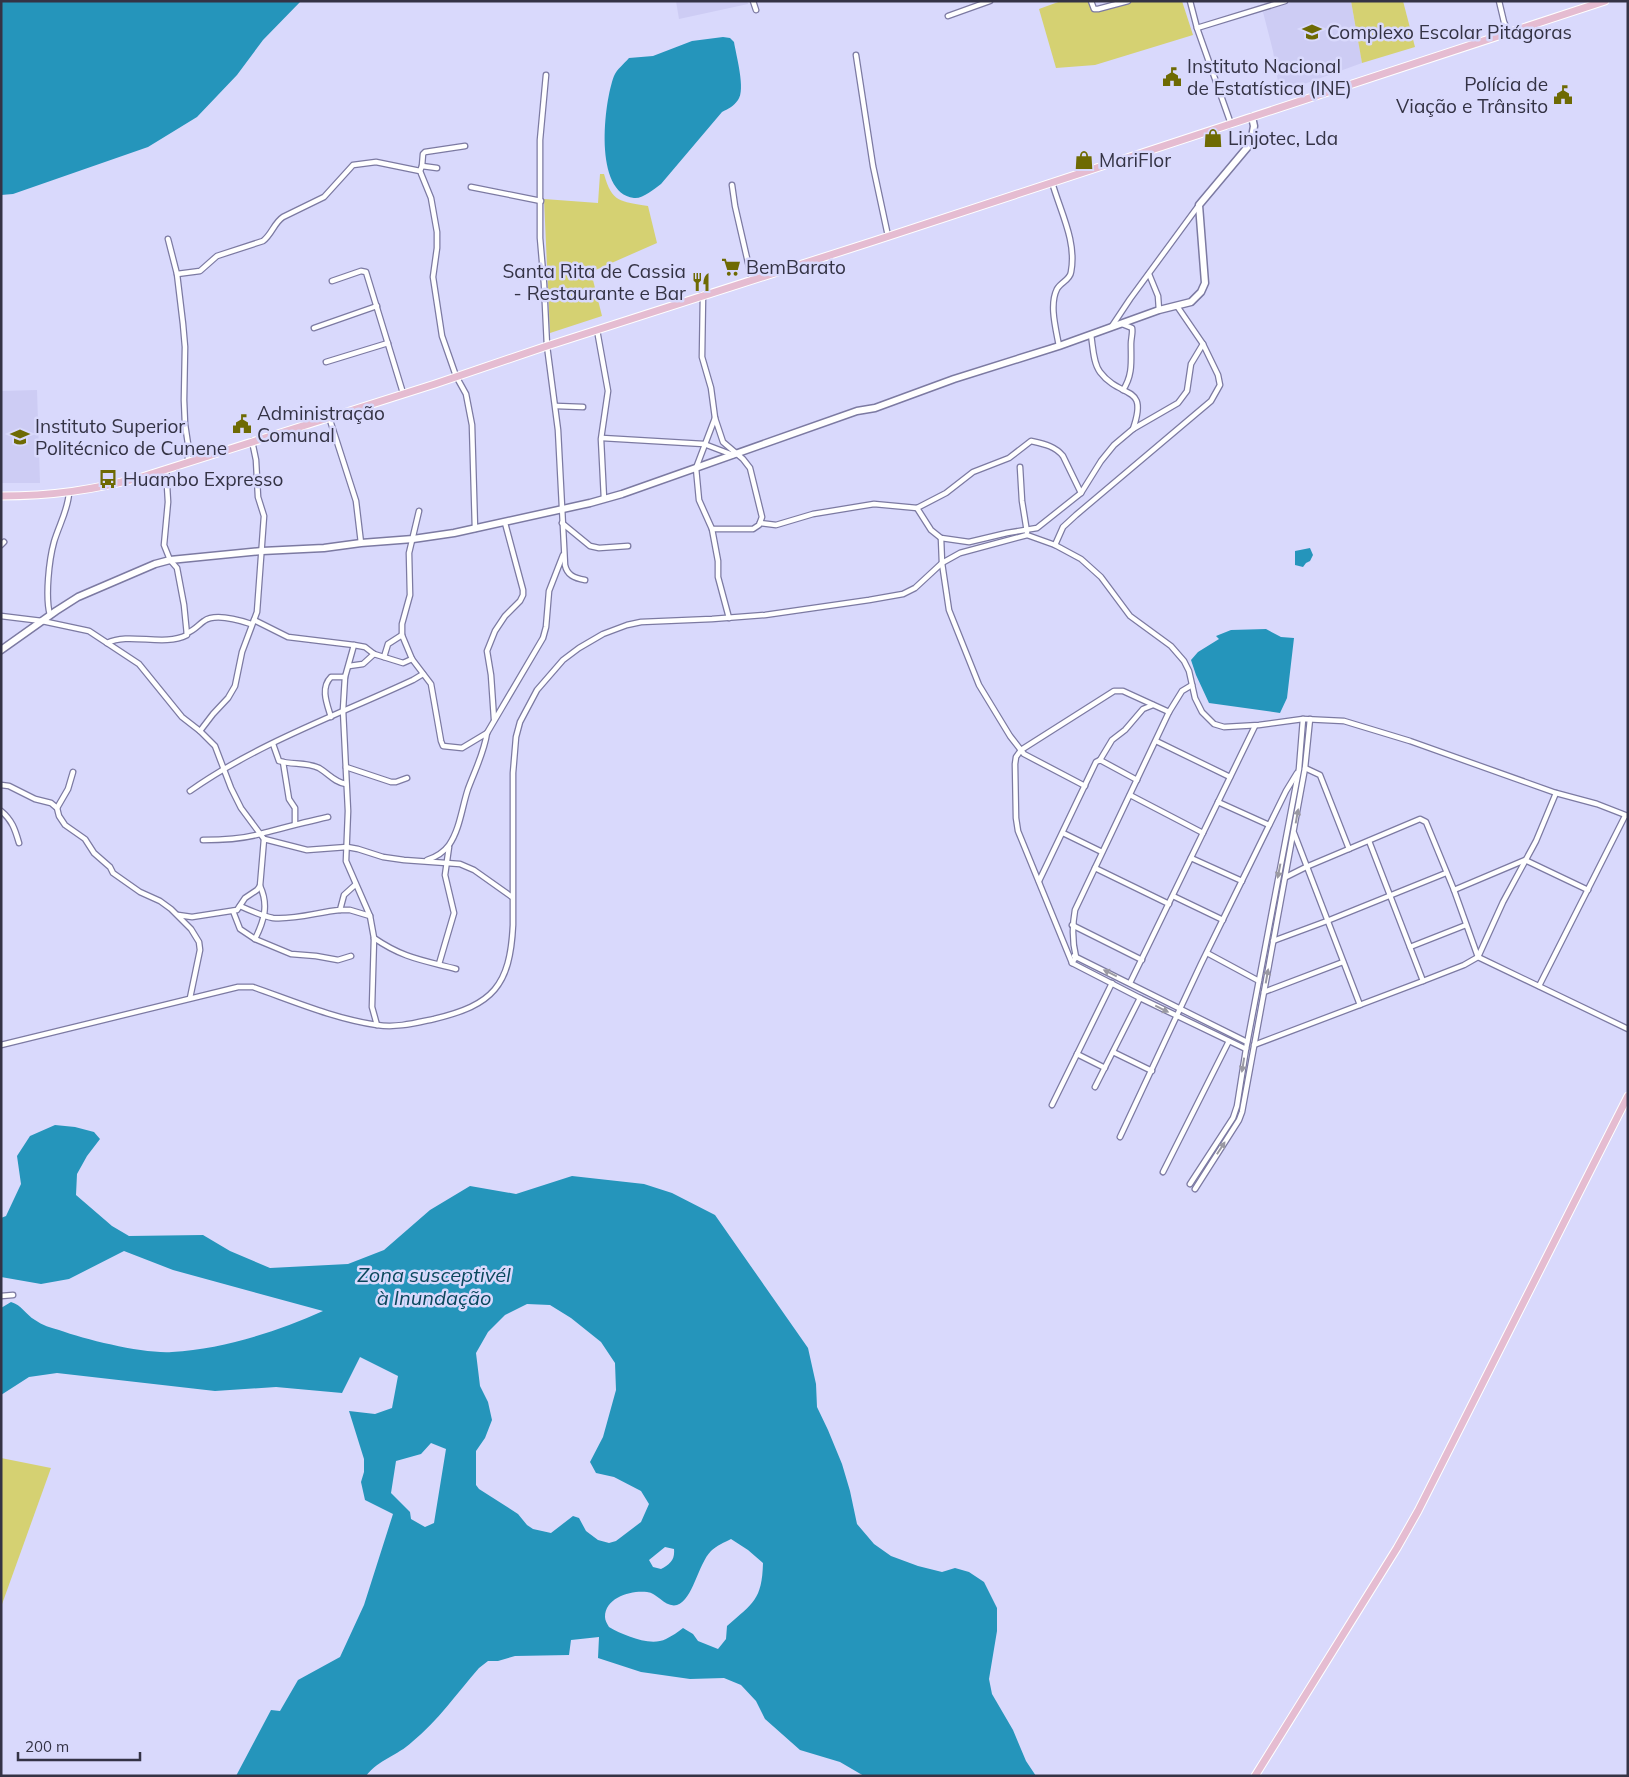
<svg xmlns="http://www.w3.org/2000/svg" width="1629" height="1777" viewBox="0 0 1629 1777" font-family="Mulish,sans-serif">
  <rect width="100%" height="100%" fill="#d9d9fc"/>
  <g fill="#cdccf4">
    <path d="M 676,1 L 747,1 L 748,4 L 679,19 Z"/>
    <path d="M 1294,1 L 1351,1 L 1362,63 L 1282,92 L 1278,82 L 1273,51 L 1263,12 Z"/>
    <path d="M 37,390 L 40,483 L 1,483 L 1,391 Z"/>
  </g>
  <g fill="#d5d172">
    <path d="M 1061,1 L 1090,1 L 1093,11 L 1123,1 L 1182,1 L 1193,35 L 1095,65 L 1056,68 L 1039,9 Z"/>
    <path d="M 1351,1 L 1403,1 L 1415,47 L 1362,63 Z"/>
    <path d="M 600,174 L 604,174 C 612,203 620,201 648,206 L 657,243 L 591,272 L 602,316 L 550,333 L 544,199 L 598,203 Z"/>
    <path d="M 1,1458 L 51,1468 L 1,1607 Z"/>
  </g>
  <g fill="#2595bb" fill-rule="evenodd">
    <path d="M 1,1 L 301,1 L 263,40 L 237,75 L 197,117 L 148,147 L 13,194 L 1,195 Z"/>
    <path d="M 723,37 L 730,38 L 734,42 C 736,55 746,90 738,100 C 734,106 728,109 722,112 L 661,184 C 654,189 643,199 634,198 C 593,193 604,102 614,76 C 617,69 624,64 629,58 L 653,56 L 692,41 Z"/>
    <path d="M 1310,548 L 1313,555 L 1310,561 L 1306,563 L 1303,567 L 1295,565 L 1295,551 Z"/>
    <path d="M 1266,629 L 1281,637 L 1294,638 L 1287,698 L 1280,713 L 1209,703 L 1196,675 L 1191,660 L 1198,652 L 1219,639 L 1216,636 L 1231,630 Z"/>
    <path d="M 55,1125 L 75,1127 L 94,1132 L 100,1139 L 87,1156 L 77,1174 L 76,1195 L 112,1226 L 129,1236 L 203,1235 L 230,1251 L 270,1268 L 348,1264 L 384,1250 L 430,1210 L 470,1186 L 516,1194 L 572,1176 L 644,1184 L 672,1193 L 715,1215 L 808,1348 L 816,1384 L 817,1407 L 828,1430 L 842,1464 L 850,1491 L 857,1524 L 874,1544 L 891,1556 L 918,1566 L 942,1572 L 955,1568 L 969,1572 L 984,1582 L 997,1608 L 997,1631 L 989,1679 L 992,1694 L 1013,1730 L 1026,1761 L 1036,1776 L 864,1776 L 840,1762 L 800,1750 L 765,1719 L 756,1701 L 741,1685 L 724,1678 L 690,1679 L 641,1672 L 598,1658 L 599,1637 L 571,1640 L 569,1655 L 515,1656 L 498,1661 L 488,1661 L 479,1668 C 457,1693 438,1721 412,1742 C 397,1756 379,1759 366,1776 L 236,1776 L 271,1710 L 280,1711 L 298,1680 L 340,1657 L 364,1605 L 393,1514 L 365,1500 L 361,1482 L 364,1472 L 364,1459 L 349,1411 L 375,1414 L 392,1408 L 398,1376 L 360,1357 L 342,1393 L 276,1387 L 215,1391 L 57,1373 L 29,1377 L 1,1395 L 1,1308 L 11,1302 C 22,1305 25,1314 35,1320 C 42,1325 51,1328 59,1330 C 87,1340 144,1354 172,1352 C 223,1349 276,1332 323,1311 L 173,1270 L 124,1251 L 69,1279 L 41,1284 L 1,1277 L 1,1218 L 6,1216 L 21,1184 L 17,1156 L 30,1136 ZM 527,1304 L 550,1305 L 571,1318 L 601,1342 L 615,1363 L 616,1390 L 603,1437 L 590,1462 L 596,1473 L 614,1477 L 641,1491 L 649,1504 L 641,1522 L 616,1541 L 609,1543 L 598,1540 L 586,1531 L 579,1518 L 573,1516 L 551,1533 L 533,1529 L 527,1525 L 518,1514 L 479,1489 L 476,1485 L 476,1451 L 485,1438 L 492,1420 L 488,1402 L 480,1386 L 476,1353 L 488,1332 L 505,1315 ZM 431,1443 L 446,1449 L 434,1523 L 425,1527 L 411,1519 L 410,1512 L 391,1493 L 396,1461 L 421,1454 ZM 731,1539 L 748,1550 L 763,1563 C 762,1600 753,1603 727,1626 L 726,1639 L 718,1649 L 698,1641 L 693,1634 L 683,1628 C 678,1632 672,1636 666,1639 C 650,1647 623,1635 609,1627 C 607,1624 605,1620 605,1617 C 605,1597 632,1590 647,1592 C 658,1593 665,1608 677,1605 C 693,1600 698,1564 711,1551 C 716,1546 725,1542 731,1539 ZM 665,1547 L 674,1549 C 675,1560 670,1564 661,1569 L 653,1567 L 649,1560 Z"/>
  </g>
  <g fill="none" stroke-linecap="round" stroke-linejoin="round">
    <g stroke="#7c7aa2" stroke-width="7">
      <g id="street">
        <path d="M 753,1 L 756,10"/>
        <path d="M 1091,1 L 1094,9 L 1098,9 L 1128,1"/>
        <path d="M 1190,1 L 1197,28 L 1231,124"/>
        <path d="M 1499,1 L 1504,22 L 1509,33"/>
        <path d="M 948,16 L 990,1"/>
        <path d="M 1197,28 L 1285,1"/>
        <path d="M 856,55 L 873,166 L 888,236"/>
        <path d="M 546,75 L 540,140 L 540,238 L 544,284 L 547,346 L 558,430 L 565,565 C 567,575 574,578 585,580"/>
        <path d="M 422,166 L 437,168"/>
        <path d="M 420,171 L 422,166 L 423,154 L 425,152 L 465,146"/>
        <path d="M 1052,182 C 1060,211 1077,241 1071,272 C 1070,280 1061,282 1057,289 C 1049,305 1056,329 1059,346"/>
        <path d="M 732,185 L 735,206 L 752,280"/>
        <path d="M 471,187 L 541,201"/>
        <path d="M 168,239 L 177,274 L 183,324 L 185,347 L 184,400 L 185,424 L 188,444 L 188,461"/>
        <path d="M 177,274 L 200,271 L 217,256 L 263,241 C 272,234 274,223 283,217 L 324,197 L 353,165 L 376,162 L 420,171 L 431,198 L 437,232 L 437,248 L 433,277 L 442,336 L 456,376 L 466,394 L 472,425 L 475,529"/>
        <path d="M 1149,274 L 1158,296 L 1159,310"/>
        <path d="M 332,281 L 361,271 L 366,272 L 403,393"/>
        <path d="M 703,295 L 702,357 L 711,388 L 715,418 L 723,442 L 743,459 L 750,468 L 762,517 L 759,525 L 753,529 L 712,529"/>
        <path d="M 1122,324 L 1132,328 C 1133,333 1131,338 1131,344 C 1131,361 1133,375 1123,390"/>
        <path d="M 1112,326 L 1130,299 L 1199,205"/>
        <path d="M 314,328 L 377,306"/>
        <path d="M 597,330 L 608,391 L 601,439 L 604,499"/>
        <path d="M 1091,335 C 1093,346 1093,363 1100,372 C 1121,400 1149,383 1133,429"/>
        <path d="M 326,362 L 388,343"/>
        <path d="M 556,406 L 583,407"/>
        <path d="M 329,417 L 356,501 L 361,543"/>
        <path d="M 715,418 L 696,468 L 699,500 L 712,529 L 718,561 L 718,577 L 729,618"/>
        <path d="M 602,438 L 704,444 L 733,455"/>
        <path d="M 1020,467 L 1022,501 L 1027,532"/>
        <path d="M 917,508 L 931,530 L 941,538 L 969,542 L 1007,533 L 1037,528 L 1081,493 L 1101,461 L 1114,445 L 1133,429 L 1178,403 L 1187,391 L 1191,364 L 1203,344"/>
        <path d="M 419,511 L 409,553 L 410,595 L 402,624 L 402,635 L 412,659 L 431,684 L 441,741 L 443,746 L 462,748 L 487,733"/>
        <path d="M 562,523 L 590,546 L 599,548 L 628,546"/>
        <path d="M 760,523 L 776,525 L 813,514 L 874,504 L 917,508 L 946,493 L 973,472 L 1009,458 L 1031,441 C 1044,444 1055,446 1063,456 L 1081,493"/>
        <path d="M 941,538 L 942,563 L 949,610 L 979,685 L 1010,736 L 1024,754 L 1085,786"/>
        <path d="M 1,545 L 4,542"/>
        <path d="M 1055,545 L 1063,527 L 1076,515 L 1211,401 L 1220,385 L 1218,375 L 1203,344 L 1177,306"/>
        <path d="M 50,615 C 45,597 49,560 54,542 C 59,525 68,510 69,493"/>
        <path d="M 1,616 L 42,621 L 89,631 L 139,664 L 182,717 L 200,731 L 215,746 L 231,788 L 241,808 L 264,839 L 307,850 L 347,847 L 358,849 L 383,857 L 404,860 L 460,864 L 474,870 L 512,897"/>
        <path d="M 254,620 L 288,637 L 354,645 L 365,647 L 374,654 L 403,663 L 412,659"/>
        <path d="M 187,633 C 195,630 198,625 204,621 C 215,613 239,620 251,624"/>
        <path d="M 107,643 C 130,632 163,647 187,635 L 184,605 L 177,568 L 170,560 L 164,545 L 168,502 L 166,469"/>
        <path d="M 354,645 L 345,677 L 343,710 L 348,811 L 346,861 L 370,916 L 374,938 L 372,1007 L 377,1025"/>
        <path d="M 384,657 L 388,644 L 402,635"/>
        <path d="M 349,666 L 363,664 L 374,654"/>
        <path d="M 1169,712 L 1123,691 L 1114,691 L 1021,750 L 1016,757 L 1015,764 L 1016,818 L 1018,831 L 1072,963 L 1140,998 L 1246,1049"/>
        <path d="M 331,717 C 327,704 320,688 331,677 L 345,677"/>
        <path d="M 494,719 L 491,675 L 487,651 L 495,631 L 505,616 L 520,601 L 523,595 L 523,590 L 505,523"/>
        <path d="M 200,731 L 213,714 L 228,698 L 235,686 L 242,652 L 257,612 L 264,516 L 258,497 L 256,460 L 252,441"/>
        <path d="M 1156,741 L 1230,777"/>
        <path d="M 273,744 L 279,761 C 292,765 306,762 319,768 C 329,774 334,782 346,784"/>
        <path d="M 1100,760 L 1112,740 L 1125,730 L 1143,709 L 1153,705"/>
        <path d="M 283,762 L 289,799 L 295,808 L 295,824"/>
        <path d="M 346,767 L 391,782 L 396,782 L 407,778"/>
        <path d="M 1305,768 L 1320,775 L 1349,849"/>
        <path d="M 1,785 L 9,786 L 35,799 L 51,803 L 57,808 L 59,816 L 65,825 L 85,839 L 94,853 L 110,867 L 113,873 L 140,892 L 160,901 L 171,909 L 191,929 L 199,942 L 200,950 L 190,998"/>
        <path d="M 190,791 C 258,743 338,715 413,680 L 423,674"/>
        <path d="M 1130,795 L 1203,833"/>
        <path d="M 1218,802 L 1269,825"/>
        <path d="M 57,808 L 68,789 L 73,772"/>
        <path d="M 1,811 C 12,820 15,829 19,843"/>
        <path d="M 1063,833 L 1102,852"/>
        <path d="M 1294,833 L 1360,1005"/>
        <path d="M 203,840 C 222,840 242,839 260,834 C 283,828 305,822 328,817"/>
        <path d="M 1369,841 L 1423,981"/>
        <path d="M 1191,858 L 1242,881"/>
        <path d="M 427,860 C 436,857 444,852 449,845 C 460,829 462,807 468,789 C 475,770 484,753 487,733 L 543,638 L 546,627 L 549,591 L 563,555"/>
        <path d="M 1095,868 L 1169,904"/>
        <path d="M 1286,877 L 1306,867 L 1420,819 L 1426,822 L 1454,890 L 1478,957 L 1628,1029"/>
        <path d="M 1039,881 L 1096,762 L 1100,760 L 1137,780"/>
        <path d="M 1454,890 L 1525,860 L 1588,890"/>
        <path d="M 1173,896 L 1223,920"/>
        <path d="M 240,906 C 251,911 262,916 273,918 C 295,920 318,912 340,910 L 344,895 L 355,885"/>
        <path d="M 340,910 L 350,910 L 370,916"/>
        <path d="M 233,911 L 240,929 L 255,939 L 291,954 L 316,956 L 338,960 L 351,956"/>
        <path d="M 178,915 L 192,917 L 237,910 L 245,898 L 257,890 L 260,886 L 264,839"/>
        <path d="M 1072,925 L 1142,960"/>
        <path d="M 374,938 C 403,958 422,960 456,969"/>
        <path d="M 255,939 C 264,921 269,905 260,886"/>
        <path d="M 1273,941 L 1327,921 L 1446,873"/>
        <path d="M 1410,947 L 1466,925"/>
        <path d="M 1207,953 L 1259,981"/>
        <path d="M 1074,956 L 1247,1042"/>
        <path d="M 1072,963 L 1076,957 C 1072,941 1072,927 1075,910 L 1169,712 L 1182,691 L 1192,685"/>
        <path d="M 439,964 L 454,913 L 445,875 L 449,847"/>
        <path d="M 1130,983 L 1255,726"/>
        <path d="M 1539,986 L 1625,816"/>
        <path d="M 1264,992 L 1343,962"/>
        <path d="M 1,1045 L 238,987 L 253,987 C 293,1001 335,1019 377,1025 C 397,1028 415,1023 434,1019 C 493,1005 510,986 513,925 L 513,773 L 516,737 L 520,722 L 537,690 L 563,660 L 579,648 L 603,634 L 627,625 L 641,622 L 712,619 L 765,615 L 869,600 L 903,594 L 915,588 L 942,563 L 960,553 L 1027,535 L 1055,545 L 1081,559 L 1101,577 L 1130,616 L 1171,646 L 1184,661 L 1189,671 L 1195,698 L 1202,712 L 1214,724 L 1224,727 L 1259,725 L 1303,719 L 1344,721 L 1410,741 L 1556,793 L 1597,804 L 1628,816"/>
        <path d="M 1254,1045 L 1423,981 L 1464,965 L 1478,957 L 1503,902 L 1536,841 L 1556,793"/>
        <path d="M 1113,1052 L 1152,1071"/>
        <path d="M 1077,1054 L 1105,1068"/>
        <path d="M 1095,1087 L 1140,998"/>
        <path d="M 1052,1105 L 1112,983"/>
        <path d="M 1120,1137 L 1201,964 L 1286,791 L 1297,773"/>
        <path d="M 1163,1172 L 1229,1041"/>
        <path d="M 1190,1184 L 1233,1118 L 1237,1106 L 1246,1049 L 1299,769 L 1303,719"/>
        <path d="M 1195,1189 L 1239,1120 L 1242,1112 L 1305,768 L 1310,719"/>
        <path d="M 1,1296 L 13,1295"/>
      </g>
    </g>
    <g stroke="#7c7aa2" stroke-width="9">
      <path id="secondary" d="M 1,650 L 56,611 L 78,597 L 155,564 L 170,560 L 262,551 L 324,548 L 361,543 L 413,539 L 454,533 L 590,503 L 622,494 L 857,411 L 875,408 L 954,379 L 1059,346 L 1159,310 L 1191,302 L 1201,292 L 1205,283 L 1199,205 L 1251,143 L 1254,126 L 1252,117"/>
    </g>
    <g stroke="#fff" stroke-width="9">
      <g id="primary">
        <path d="M 1,496 C 52,496 93,490 142,477 L 435,384 L 547,346 L 874,241 L 1605,1"/>
        <path d="M 1255,1776 L 1397,1548 L 1418,1511 L 1628,1096"/>
      </g>
    </g>
    <use href="#street" stroke="#fff" stroke-width="4.5"/>
    <use href="#secondary" stroke="#fff" stroke-width="6"/>
    <use href="#primary" stroke="#e5bcd1" stroke-width="7"/>
  </g>
  <defs><path id="oneway-solid" d="M-6-.8H1V-3.2L6.5 0L1 3.2V.8H-6Z" transform="scale(1.25)"/></defs>
  <g fill="#9a99a2">
    <use href="#oneway-solid" transform="translate(1297 816) rotate(-80)"/>
    <use href="#oneway-solid" transform="translate(1279 871) rotate(101)"/>
    <use href="#oneway-solid" transform="translate(1110 973) rotate(-154)"/>
    <use href="#oneway-solid" transform="translate(1267 976) rotate(-80)"/>
    <use href="#oneway-solid" transform="translate(1162 1009) rotate(26)"/>
    <use href="#oneway-solid" transform="translate(1243 1065) rotate(99)"/>
    <use href="#oneway-solid" transform="translate(1221 1148) rotate(-57)"/>
  </g>
  <defs>
    <g id="school-bare" transform="scale(1.5)"><path d="M0-5L7-2L0 1L-7-2ZM-4 1L0 2.5L4 1V4Q0 6-4 4Z" fill="#6e6a03" stroke="#d9d9fc" stroke-width="2.5" paint-order="stroke"/></g>
    <g id="civic-bare" transform="scale(1.5)"><path d="M-.6-6.5H3V-4.5H.6V-3L4-1V1h2V6H-6V1h2V-1L-.6-3ZM-1.2 2.5V6h2.4V2.5Z" fill="#6e6a03" stroke="#d9d9fc" stroke-width="2.5" paint-order="stroke"/></g>
    <g id="shop-bare" transform="scale(1.5)"><path d="M-5-2.5h2.3a2.7 3.5 0 0 1 5.4 0H5L5.5 6h-11ZM-1.5-2.5h3a1.5 2.3 0 0 0-3 0Z" fill="#6e6a03" stroke="#d9d9fc" stroke-width="2.5" paint-order="stroke"/></g>
    <g id="supermarket-bare" transform="scale(1.5)"><path d="M-6-5.5h2.5l.6 2H6L4.5 2H-2.5L-4.4-4H-6ZM-1.5 3.2a1.3 1.3 0 1 0 .1 0ZM3 3.2a1.3 1.3 0 1 0 .1 0Z" fill="#6e6a03" stroke="#d9d9fc" stroke-width="2.5" paint-order="stroke"/></g>
    <g id="restaurant-bare" transform="scale(1.5)"><path d="M-5-6h1v4h1v-4h1v4h1v-4h1v5L-1.5 .5V6h-2V.5L-5-1ZM5-6V6H3V1.5H1.5Q1.5-4 5-6Z" fill="#6e6a03" stroke="#d9d9fc" stroke-width="2.5" paint-order="stroke"/></g>
    <g id="university-bare" transform="scale(1.5)"><path d="M0-5L7-2L0 1L-7-2ZM-4 1L0 2.5L4 1V4Q0 6-4 4Z" fill="#6e6a03" stroke="#d9d9fc" stroke-width="2.5" paint-order="stroke"/></g>
    <g id="bus-bare" transform="scale(1.5)"><path d="M-5-6H5V4H4V6H2V4H-2V6H-4V4H-5ZM-3.5-4V0h7V-4ZM-3.5 1.2v1.5H-2V1.2ZM2 1.2v1.5H3.5V1.2Z" fill="#6e6a03" stroke="#d9d9fc" stroke-width="2.5" paint-order="stroke"/></g>
  </defs>
  <g fill-rule="evenodd">
    <use href="#school-bare" x="1312" y="32"/>
    <use href="#civic-bare" x="1172" y="77"/>
    <use href="#civic-bare" x="1563" y="95"/>
    <use href="#shop-bare" x="1213" y="138"/>
    <use href="#shop-bare" x="1084" y="160"/>
    <use href="#supermarket-bare" x="731" y="267"/>
    <use href="#restaurant-bare" x="701" y="282"/>
    <use href="#civic-bare" x="242" y="424"/>
    <use href="#university-bare" x="20" y="437"/>
    <use href="#bus-bare" x="108" y="479"/>
  </g>
  <g text-anchor="middle" stroke-width="5" stroke-linejoin="round" paint-order="stroke">
    <g font-size="19" fill="#343345" stroke="#d9d9fc" text-anchor="start">
      <text x="1327" y="39">Complexo Escolar Pitágoras</text>
      <text x="1187" y="73">Instituto Nacional<tspan x="1187" dy="22">de Estatística (INE)</tspan></text>
      <text x="1548" y="91" text-anchor="end">Polícia de<tspan x="1548" dy="22">Viação e Trânsito</tspan></text>
      <text x="1228" y="145">Linjotec, Lda</text>
      <text x="1099" y="167">MariFlor</text>
      <text x="746" y="274">BemBarato</text>
      <text x="686" y="278" text-anchor="end">Santa Rita de Cassia<tspan x="686" dy="22">- Restaurante e Bar</tspan></text>
      <text x="257" y="420">Administração<tspan x="257" dy="22">Comunal</tspan></text>
      <text x="35" y="433">Instituto Superior<tspan x="35" dy="22">Politécnico de Cunene</tspan></text>
      <text x="123" y="486">Huambo Expresso</text>
    </g>
    <g font-size="20" font-style="italic" fill="#09475c" stroke="#d9d9fc">
      <text x="434" y="1282">Zona susceptivél<tspan x="434" dy="23">à Inundação</tspan></text>
    </g>
  </g>
  <rect width="1629" height="1777" fill="none" stroke="#343345" stroke-width="5"/>
  <path d="M18 1752v8h122v-8" fill="none" stroke="#343345" stroke-width="2.5"/>
  <text x="25" y="1752" font-size="15" fill="#343345" stroke="#d9d9fc" stroke-width="4" paint-order="stroke">200 m</text>
</svg>
